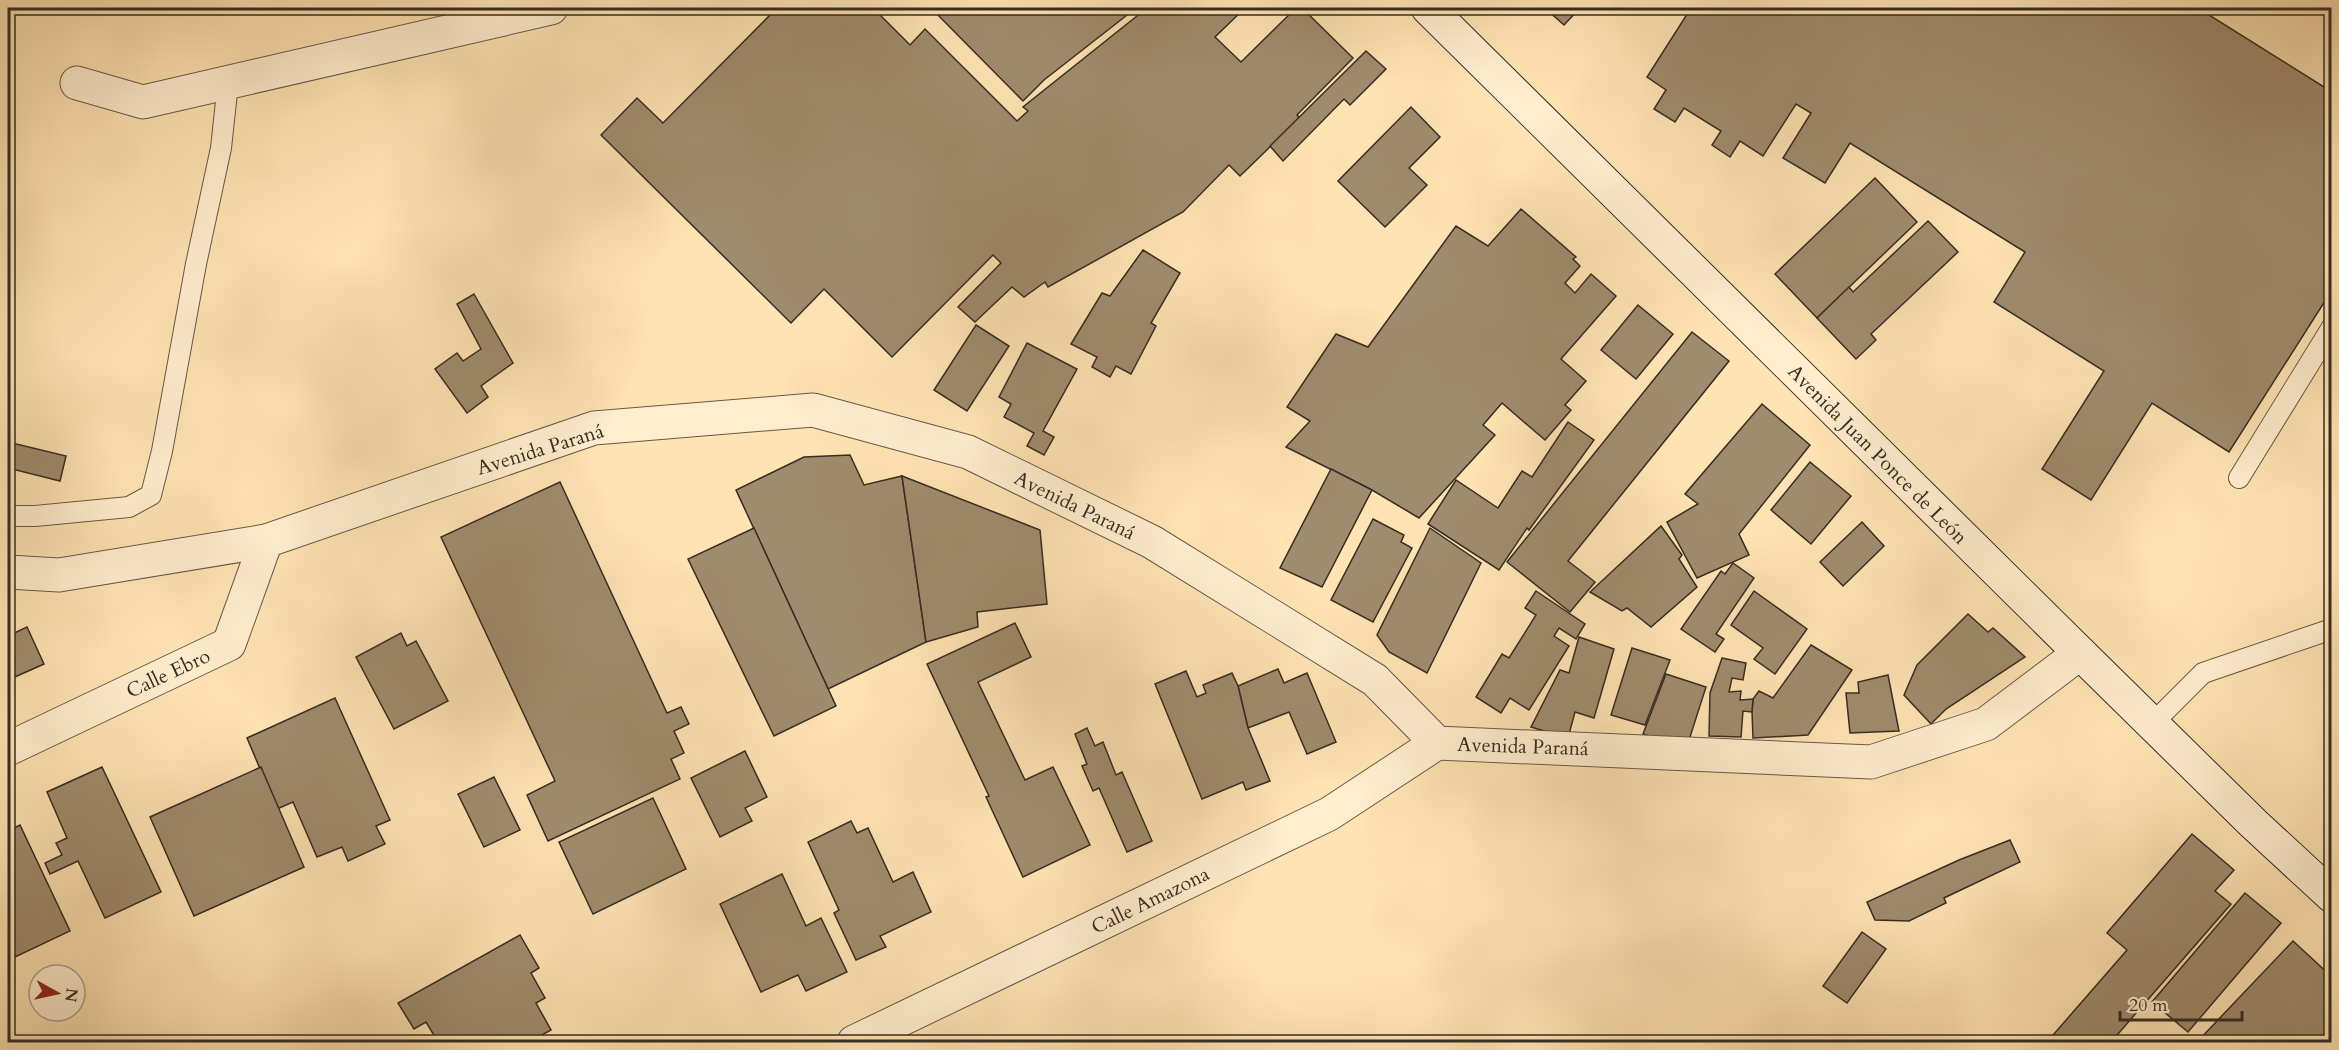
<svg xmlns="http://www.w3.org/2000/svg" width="2339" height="1050" viewBox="0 0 2339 1050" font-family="Cardo,serif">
  <rect width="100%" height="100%" fill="#ffe3b3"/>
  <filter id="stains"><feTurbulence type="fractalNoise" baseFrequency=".00333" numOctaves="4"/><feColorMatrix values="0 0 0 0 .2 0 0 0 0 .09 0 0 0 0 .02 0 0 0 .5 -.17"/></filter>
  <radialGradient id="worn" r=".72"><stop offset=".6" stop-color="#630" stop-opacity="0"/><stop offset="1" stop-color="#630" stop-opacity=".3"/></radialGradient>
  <g fill="#9f8b6d" stroke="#362c22" stroke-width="1.5">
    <path d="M 777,8 L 873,8 L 910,45 L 925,29 L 1017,121 L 1028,111 L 1023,107 L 1147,8 L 1245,8 L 1215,37 L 1241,62 L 1296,8 L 1302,8 L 1353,58 L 1297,115 L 1300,118 L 1240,176 L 1229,165 L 1183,212 L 1048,287 L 1045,282 L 1024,297 L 1012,287 L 975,322 L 958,307 L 1001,263 L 993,255 L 892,357 L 824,289 L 791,323 L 601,135 L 637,98 L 663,123 Z"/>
    <path d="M 931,8 L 1136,8 L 1044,80 L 1023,101 Z"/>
    <path d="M 1545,8 L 1580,8 L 1564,25 Z"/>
    <path d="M 1691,8 L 2198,8 L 2332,92 L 2332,290 L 2229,452 L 2152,403 L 2091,500 L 2042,469 L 2104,371 L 1994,302 L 2025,252 L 1850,143 L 1825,183 L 1783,158 L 1811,113 L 1796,104 L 1763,156 L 1740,141 L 1730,157 L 1712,145 L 1721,131 L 1684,108 L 1675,122 L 1654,109 L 1666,90 L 1647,77 Z"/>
    <path d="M 1366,51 L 1386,69 L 1350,105 L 1344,99 L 1283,161 L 1270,146 Z"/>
    <path d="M 1411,107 L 1440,137 L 1409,168 L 1427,185 L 1385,227 L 1338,181 Z"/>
    <path d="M 1875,178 L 1917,222 L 1817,318 L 1775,274 Z"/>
    <path d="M 1521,209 L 1576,257 L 1573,259 L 1580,266 L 1565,283 L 1575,293 L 1591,274 L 1616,296 L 1561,359 L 1586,381 L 1565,405 L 1571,410 L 1545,440 L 1502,403 L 1483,425 L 1495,435 L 1419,518 L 1372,490 L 1286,447 L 1310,421 L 1287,407 L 1336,334 L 1368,347 L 1456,226 L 1488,246 Z"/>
    <path d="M 1928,221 L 1958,252 L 1871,334 L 1876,340 L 1856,359 L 1817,318 L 1849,287 L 1853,292 Z"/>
    <path d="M 1143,250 L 1180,273 L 1151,323 L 1156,326 L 1131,374 L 1116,366 L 1110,377 L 1092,367 L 1097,357 L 1071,344 L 1102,293 L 1110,296 Z"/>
    <path d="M 474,294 L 513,363 L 481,386 L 488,397 L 467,413 L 435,369 L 457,353 L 463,361 L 481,349 L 457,304 Z"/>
    <path d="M 1638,305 L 1673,334 L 1636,379 L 1601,350 Z"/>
    <path d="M 976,325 L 1009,346 L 967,411 L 934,390 Z"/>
    <path d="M 1692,332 L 1729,361 L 1568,561 L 1595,582 L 1570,612 L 1507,562 Z"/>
    <path d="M 1027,343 L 1077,369 L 1043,431 L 1054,437 L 1044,455 L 1027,446 L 1034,433 L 1004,417 L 1011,404 L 999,397 Z"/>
    <path d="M 1762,404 L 1810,445 L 1739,534 L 1749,555 L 1697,578 L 1667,522 L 1698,504 L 1685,494 Z"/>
    <path d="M 1568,422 L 1594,440 L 1529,530 L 1527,528 L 1499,570 L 1428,524 L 1456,480 L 1498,508 L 1522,471 L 1532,477 Z"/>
    <path d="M 8,442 L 66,456 L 60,481 L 8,468 Z"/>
    <path d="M 850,455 L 864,485 L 902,476 L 926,642 L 828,689 L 736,490 L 804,457 Z"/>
    <path d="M 1810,462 L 1851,496 L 1811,544 L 1771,510 Z"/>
    <path d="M 1331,469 L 1372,490 L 1322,587 L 1280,568 Z"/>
    <path d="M 902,476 L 1040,530 L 1047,604 L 977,612 L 978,627 L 926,642 Z"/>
    <path d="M 560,482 L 667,713 L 681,707 L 689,724 L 674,731 L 684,753 L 671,759 L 680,779 L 548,841 L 527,795 L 555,781 L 441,537 Z"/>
    <path d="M 1373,519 L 1404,535 L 1401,542 L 1412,548 L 1373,622 L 1331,600 Z"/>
    <path d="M 1862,522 L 1884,546 L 1843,586 L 1820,562 Z"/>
    <path d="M 1661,526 L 1682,555 L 1679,559 L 1697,587 L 1651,627 L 1627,608 L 1622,611 L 1590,592 Z"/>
    <path d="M 754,528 L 836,706 L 774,736 L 688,559 Z"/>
    <path d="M 1430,528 L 1481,563 L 1427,673 L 1389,652 L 1377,635 Z"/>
    <path d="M 1733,563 L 1754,578 L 1716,634 L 1724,639 L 1715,652 L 1681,629 L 1721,571 L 1725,574 Z"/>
    <path d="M 1536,591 L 1585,624 L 1576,639 L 1559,628 L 1554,636 L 1569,646 L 1529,710 L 1510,698 L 1501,713 L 1476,697 L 1502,654 L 1509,658 L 1536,615 L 1525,608 Z"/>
    <path d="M 1754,591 L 1807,629 L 1775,674 L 1754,659 L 1763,648 L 1731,625 Z"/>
    <path d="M 1968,614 L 1988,632 L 1993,628 L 2025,657 L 1946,709 L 1931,724 L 1904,695 L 1917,665 Z"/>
    <path d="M 1015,623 L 1031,657 L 978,682 L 1025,780 L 1053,767 L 1090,845 L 1023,877 L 986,797 L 989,796 L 927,664 Z"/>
    <path d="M 27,627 L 44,664 L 8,680 L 8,636 Z"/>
    <path d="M 401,633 L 407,646 L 416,641 L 448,701 L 394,729 L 356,657 Z"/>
    <path d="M 1579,637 L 1614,649 L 1594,718 L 1575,712 L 1568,738 L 1531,727 L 1560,670 L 1569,673 Z"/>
    <path d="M 1811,645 L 1852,670 L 1808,735 L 1753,738 L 1752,712 L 1753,699 L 1759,691 L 1773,698 Z"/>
    <path d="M 1632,648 L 1670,660 L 1645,725 L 1611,715 Z"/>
    <path d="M 1722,658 L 1746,663 L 1743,680 L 1732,678 L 1729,692 L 1741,691 L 1740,700 L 1753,699 L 1752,712 L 1743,711 L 1741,737 L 1709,736 L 1710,693 Z"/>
    <path d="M 1278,669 L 1284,683 L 1307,673 L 1336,742 L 1307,754 L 1289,712 L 1248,728 L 1238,686 Z"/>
    <path d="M 1186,671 L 1197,697 L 1206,693 L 1203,685 L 1232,673 L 1238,686 L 1248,728 L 1270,781 L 1246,790 L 1243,782 L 1202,799 L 1155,684 Z"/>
    <path d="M 1666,674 L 1706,687 L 1689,740 L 1680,737 L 1677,745 L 1643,734 Z"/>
    <path d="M 1888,675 L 1899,731 L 1850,733 L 1846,693 L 1859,693 L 1858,682 Z"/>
    <path d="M 335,698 L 390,820 L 376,826 L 385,844 L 348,861 L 342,847 L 317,857 L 293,802 L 277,809 L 247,738 Z"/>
    <path d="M 1087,728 L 1095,746 L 1103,742 L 1116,775 L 1122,772 L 1152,841 L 1127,852 L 1099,788 L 1093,791 L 1082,766 L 1087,764 L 1075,734 Z"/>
    <path d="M 745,751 L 767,797 L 745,808 L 752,821 L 720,837 L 691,778 Z"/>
    <path d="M 102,767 L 161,892 L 105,918 L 78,861 L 50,874 L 45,863 L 62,855 L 56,843 L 67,838 L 47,792 Z"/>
    <path d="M 261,767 L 304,867 L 194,916 L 150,817 Z"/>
    <path d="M 494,777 L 520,830 L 484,847 L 458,794 Z"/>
    <path d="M 653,798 L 686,869 L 593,914 L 559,842 Z"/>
    <path d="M 851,821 L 857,833 L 868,828 L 893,882 L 913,872 L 931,912 L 880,936 L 886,947 L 856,960 L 834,913 L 839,910 L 808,842 Z"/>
    <path d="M 20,825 L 70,931 L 15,957 L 8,940 L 8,831 Z"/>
    <path d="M 2192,834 L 2234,870 L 2215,891 L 2231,904 L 2111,1042 L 2047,1042 L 2127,950 L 2107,933 Z"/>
    <path d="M 2010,840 L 2020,862 L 1944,898 L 1946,903 L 1909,921 L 1875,920 L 1867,902 L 1959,860 Z"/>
    <path d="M 782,874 L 806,926 L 821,918 L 847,972 L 806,991 L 798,975 L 761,992 L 720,904 Z"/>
    <path d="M 2245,893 L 2281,923 L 2188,1032 L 2152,1002 Z"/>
    <path d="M 1862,932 L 1886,949 L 1847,1003 L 1823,986 Z"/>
    <path d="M 520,935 L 539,968 L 531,973 L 545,998 L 536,1003 L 551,1030 L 538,1037 L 541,1042 L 438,1042 L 426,1022 L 414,1029 L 398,1003 Z"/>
    <path d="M 2293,941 L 2332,977 L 2332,1042 L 2197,1042 Z"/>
  </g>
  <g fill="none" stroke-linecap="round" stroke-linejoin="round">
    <g stroke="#685a46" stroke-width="22">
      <g id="lane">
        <path d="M 2239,478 L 2332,327"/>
        <path d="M 8,516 L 35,516 L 129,507 L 151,495 L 162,451 L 196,264 L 221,148 L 228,83"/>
        <path d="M 2152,724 L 2203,673 L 2332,629"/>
      </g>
    </g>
    <g stroke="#685a46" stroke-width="35">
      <g id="street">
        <path d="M 77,83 L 143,102 L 551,8"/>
        <path d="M 8,572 L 59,575 L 266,541 L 594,428 L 813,410 L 968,452 L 1152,542 L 1375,680 L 1437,743 L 1871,762 L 1986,724 L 2080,653"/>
        <path d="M 8,749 L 229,644 L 266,541"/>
        <path d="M 854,1042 L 1329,814 L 1437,743"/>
      </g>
    </g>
    <g stroke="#362c22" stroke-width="35">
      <path id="secondary" d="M 1428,8 L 2080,653 L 2254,824 L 2332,896"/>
    </g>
    <use href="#lane" stroke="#ffedce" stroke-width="20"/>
    <use href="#street" stroke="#ffedce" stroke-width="33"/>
    <use href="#secondary" stroke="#ffedce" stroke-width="33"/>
  </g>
  <g text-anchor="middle" stroke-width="4.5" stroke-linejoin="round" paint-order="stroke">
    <g font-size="20" fill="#362c22" stroke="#ffedce">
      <text transform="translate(540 449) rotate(-17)" y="7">Avenida Paraná</text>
      <text transform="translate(1878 454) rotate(45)" y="7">Avenida Juan Ponce de León</text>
      <text transform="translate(1075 505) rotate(26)" y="7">Avenida Paraná</text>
      <text transform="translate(168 673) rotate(-25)" y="7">Calle Ebro</text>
      <text transform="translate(1523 746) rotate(2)" y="7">Avenida Paraná</text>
      <text transform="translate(1150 900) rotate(-26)" y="7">Calle Amazona</text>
    </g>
  </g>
  <rect width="2339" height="1050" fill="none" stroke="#ffe3b3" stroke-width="30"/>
  <rect x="9" y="9" width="2321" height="1032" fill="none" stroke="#362c22" stroke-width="3"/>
  <rect x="15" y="15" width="2309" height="1020" fill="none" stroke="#362c22" stroke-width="1.5"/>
  <g transform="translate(57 993) rotate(98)"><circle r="28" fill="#ffedce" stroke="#afa089" stroke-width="1.5"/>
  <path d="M0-4.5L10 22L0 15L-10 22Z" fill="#8f2418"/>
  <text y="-9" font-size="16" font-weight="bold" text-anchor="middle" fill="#362c22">N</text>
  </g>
  <path d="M2120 1011v9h122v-9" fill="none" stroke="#362c22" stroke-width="3"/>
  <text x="2129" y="1011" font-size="18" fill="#362c22" stroke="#ffedce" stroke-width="4.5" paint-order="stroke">20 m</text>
  <rect width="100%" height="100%" filter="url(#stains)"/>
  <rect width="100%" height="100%" fill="url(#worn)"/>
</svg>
